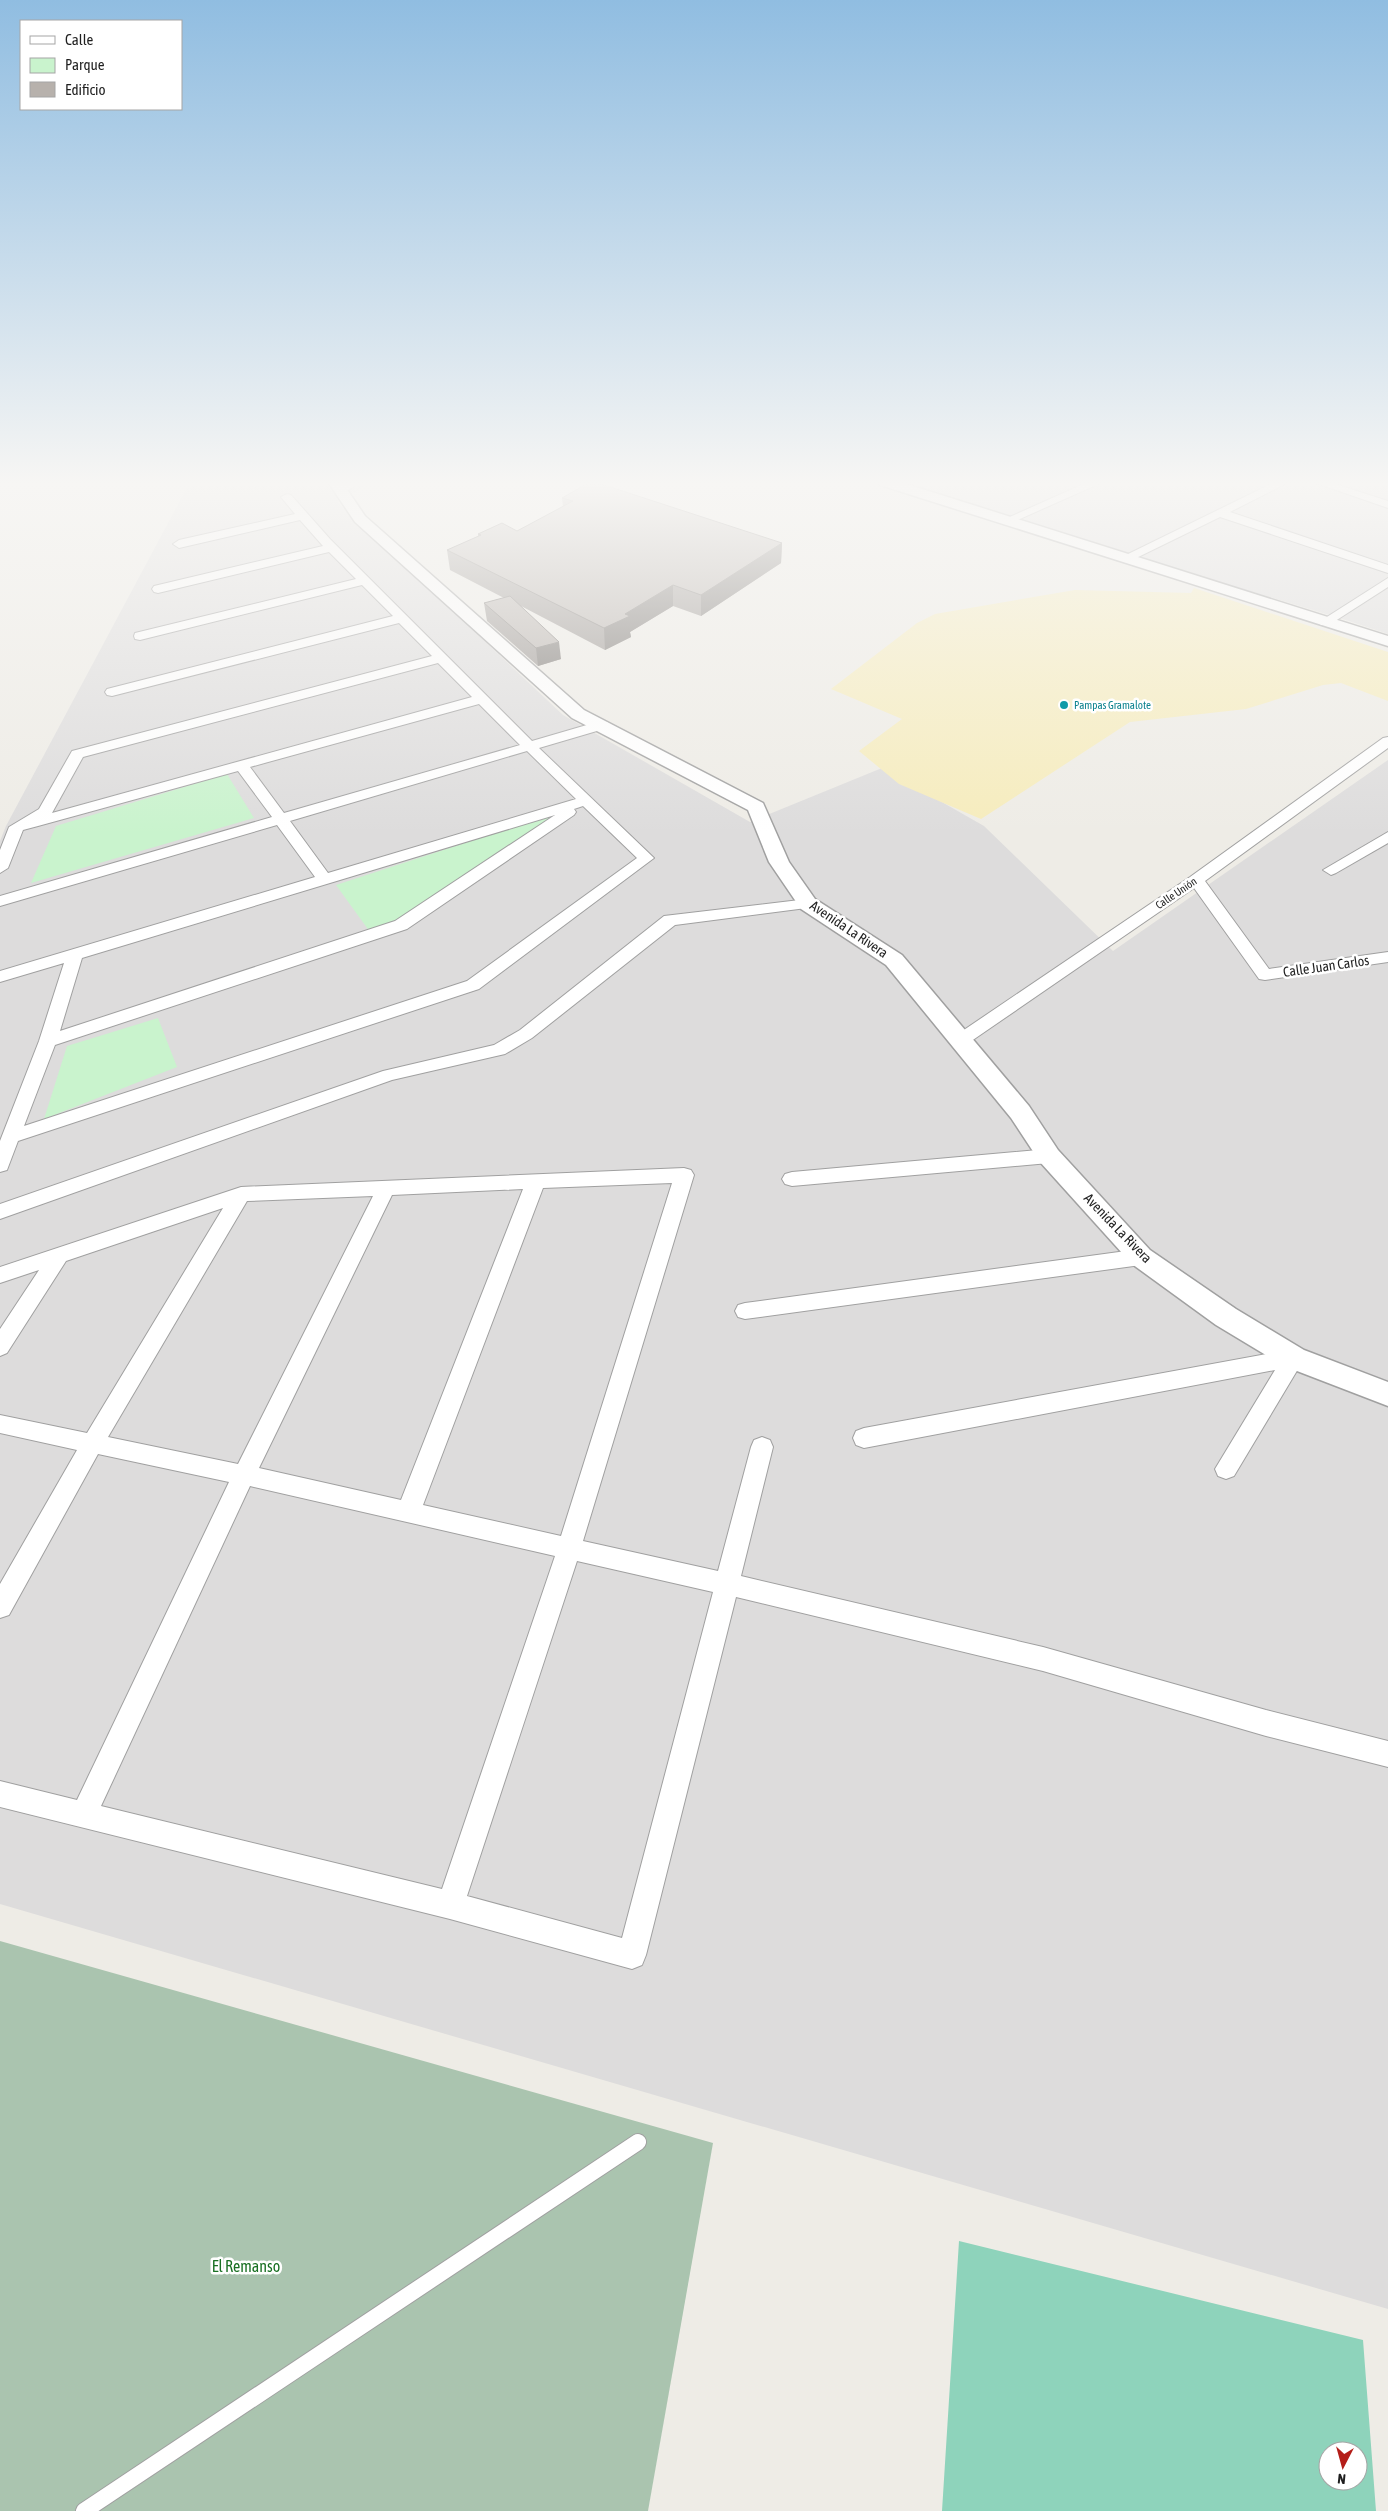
<svg xmlns="http://www.w3.org/2000/svg" width="1388" height="2511" viewBox="0 0 1388 2511" font-family="'Asap Condensed',sans-serif">
  <rect width="100%" height="100%" fill="#eeece6"/>
  <g fill="#dddcdc">
    <path d="M 190,482 L 374,482 L 337,502 L 563,715 L 750,822 L 882,768 L 984,826 L 1113,951 L 1388,760 L 1388,2309 L 0,1904 L 0,841 L 6,826 Z"/>
    <path d="M 890,482 L 1388,482 L 1388,634 L 1349,621 Z"/>
  </g>
  <path fill="#f6ecbc" d="M 1194,588 L 1388,652 L 1388,701 L 1341,683 L 1323,685 L 1246,709 L 1130,722 L 981,819 L 899,784 L 859,751 L 902,719 L 831,689 L 917,623 L 935,614 L 1075,590 L 1191,593 Z"/>
  <path fill="#aac4af" d="M 0,1941 L 713,2143 L 648,2511 L 0,2511 Z"/>
  <g fill="#c9f3cd">
    <path d="M 227,774 L 254,818 L 31,883 L 56,826 Z"/>
    <path d="M 563,811 L 396,924 L 370,932 L 336,885 Z"/>
    <path d="M 158,1018 L 177,1067 L 44,1119 L 67,1046 Z"/>
  </g>
  <path fill="#8ed3bb" fill-rule="evenodd" d="M 959,2241 L 1363,2340 L 1376,2511 L 942,2511 ZM 1328,2451 L 1358,2451 L 1358,2481 L 1328,2481 Z"/>
  <g fill="none" stroke-linecap="round" stroke-linejoin="round">
    <g stroke="#a0a0a0" stroke-width="18">
      <path id="service" d="M 84,2511 L 638,2142"/>
    </g>
    <g stroke="#a0a0a0" stroke-width="2">
      <g id="minor">
        <path d="M 347,482 L 361,482 L 345,492 L 337,492 L 337,488 Z"/>
        <path d="M 1088,482 L 1103,482 L 1013,522 L 1009,523 L 1003,520 Z"/>
        <path d="M 1275,482 L 1289,482 L 1230,512 L 1388,565 L 1388,573 L 1220,517 L 1130,561 L 1122,561 L 1120,558 Z"/>
        <path d="M 1313,482 L 1329,482 L 1388,501 L 1388,508 Z"/>
        <path d="M 287,494 L 291,495 L 330,539 L 532,741 L 597,722 L 607,722 L 609,725 L 607,728 L 539,748 L 654,858 L 479,989 L 18,1141 L 7,1170 L 0,1172 L 0,1141 L 39,1041 L 64,963 L 0,982 L 0,971 L 315,877 L 277,825 L 0,906 L 0,896 L 272,817 L 238,771 L 38,826 L 23,830 L 8,868 L 0,873 L 0,850 L 9,827 L 39,809 L 72,751 L 432,656 L 399,623 L 112,696 L 107,695 L 105,692 L 107,689 L 393,616 L 362,585 L 140,640 L 135,639 L 134,636 L 135,633 L 356,579 L 329,552 L 158,593 L 154,592 L 152,589 L 154,586 L 323,546 L 300,520 L 179,548 L 173,544 L 179,540 L 295,514 L 281,497 ZM 438,663 L 472,697 L 52,813 L 83,757 ZM 479,704 L 520,745 L 284,813 L 250,767 ZM 527,751 L 576,799 L 328,873 L 290,821 ZM 583,806 L 637,858 L 467,981 L 24,1126 L 55,1045 L 407,929 L 574,815 L 576,812 L 574,809 ZM 555,815 L 395,921 L 60,1031 L 82,958 Z"/>
        <path d="M 1388,578 L 1388,587 L 1329,625 L 1321,625 L 1319,622 Z"/>
        <path d="M 1388,737 L 1388,748 L 1205,881 L 1269,969 L 1388,952 L 1388,962 L 1265,980 L 1259,979 L 1194,888 L 967,1044 L 955,1044 L 952,1040 L 955,1036 L 1190,877 L 1383,738 Z"/>
        <path d="M 1388,832 L 1388,843 L 1336,873 L 1331,875 L 1323,870 Z"/>
        <path d="M 808,899 L 816,904 L 814,907 L 675,925 L 532,1038 L 505,1054 L 392,1080 L 0,1219 L 0,1204 L 383,1071 L 494,1045 L 520,1030 L 664,916 Z"/>
        <path d="M 1049,1149 L 1056,1151 L 1058,1156 L 1056,1161 L 1049,1163 L 792,1186 L 785,1184 L 782,1179 L 785,1174 L 792,1172 Z"/>
        <path d="M 684,1168 L 691,1170 L 694,1175 L 583,1541 L 718,1571 L 751,1447 L 754,1440 L 762,1437 L 770,1440 L 773,1447 L 741,1576 L 1043,1647 L 1266,1710 L 1388,1741 L 1388,1767 L 1266,1736 L 1043,1671 L 736,1597 L 646,1955 L 642,1965 L 632,1969 L 450,1919 L 0,1807 L 0,1781 L 77,1800 L 229,1482 L 98,1454 L 9,1615 L 0,1618 L 0,1584 L 77,1450 L 0,1433 L 0,1415 L 87,1433 L 223,1208 L 66,1261 L 7,1353 L 0,1356 L 0,1329 L 39,1270 L 0,1283 L 0,1267 L 241,1187 ZM 672,1183 L 561,1536 L 423,1505 L 543,1188 ZM 523,1189 L 401,1500 L 259,1468 L 392,1195 ZM 373,1196 L 238,1464 L 108,1437 L 247,1201 ZM 250,1486 L 555,1556 L 442,1889 L 101,1806 ZM 577,1561 L 713,1592 L 622,1938 L 467,1896 Z"/>
        <path d="M 1141,1249 L 1148,1251 L 1151,1257 L 1148,1263 L 1141,1265 L 745,1319 L 738,1317 L 735,1311 L 738,1305 L 745,1303 Z"/>
        <path d="M 1294,1349 L 1301,1352 L 1305,1358 L 1301,1364 L 1234,1476 L 1226,1479 L 1218,1476 L 1215,1469 L 1275,1370 L 864,1448 L 856,1445 L 853,1438 L 856,1431 L 864,1428 Z"/>
      </g>
    </g>
    <g stroke="#a0a0a0" stroke-width="3">
      <g id="tertiary">
        <path d="M 328,482 L 342,482 L 365,516 L 584,710 L 763,803 L 789,862 L 815,899 L 902,955 L 1029,1106 L 1058,1150 L 1150,1250 L 1236,1309 L 1304,1350 L 1388,1382 L 1388,1406 L 1284,1366 L 1216,1325 L 1132,1264 L 1040,1162 L 1011,1118 L 886,965 L 801,909 L 769,862 L 748,810 L 572,718 L 355,522 Z"/>
        <path d="M 878,482 L 900,482 L 1388,636 L 1388,646 L 880,485 Z"/>
      </g>
    </g>
    <use href="#service" stroke="#fff" stroke-width="16"/>
    <use href="#minor" fill="#fff" fill-rule="evenodd"/>
    <use href="#tertiary" fill="#fff" fill-rule="evenodd"/>
  </g>
  <path fill="#9d9894" d="M 562,498 L 782,543 L 781,563 L 701,616 L 673,606 L 630,632 L 631,637 L 605,650 L 521,606 L 561,659 L 538,666 L 487,621 L 484,603 L 504,598 L 450,570 L 447,550 L 478,537 L 478,534 L 517,531 L 563,507 Z"/>
  <g fill="#807c78">
    <path d="M 782,543 L 781,563 L 701,616 L 701,595 Z"/>
    <path d="M 673,585 L 673,606 L 630,632 L 631,637 L 605,650 L 604,628 L 625,614 Z"/>
    <path d="M 559,642 L 561,659 L 538,666 L 536,648 Z"/>
  </g>
  <g fill="#b7b1ac" stroke="#807c78">
    <path d="M 590,482 L 595,482 L 782,543 L 701,595 L 673,585 L 625,614 L 630,616 L 604,628 L 447,550 L 481,535 L 478,534 L 502,523 L 517,531 L 573,501 L 562,498 Z"/>
    <path d="M 510,596 L 559,642 L 536,648 L 484,603 Z"/>
  </g>
  <linearGradient id="sky" x2="0" y2="1"><stop stop-color="#90bde1"/><stop offset="0.58" stop-color="#f7f6f4"/><stop offset="1" stop-color="#f7f6f4" stop-opacity="0"/></linearGradient>
  <rect width="1388" height="834" fill="url(#sky)"/>
  <circle fill="#0f9aa8" stroke="#fff" stroke-width="2" cx="1064" cy="705" r="5"/>
  <g text-anchor="middle" stroke-width="5" stroke-linejoin="round" paint-order="stroke">
    <g font-size="11" fill="#0d838f" stroke="#fff" text-anchor="start">
      <text x="1074" y="709">Pampas Gramalote</text>
    </g>
    <g font-size="11" fill="#1f1f1f" stroke="#fff">
      <text transform="translate(1176 893) rotate(-34)" y="4">Calle Unión</text>
    </g>
    <g font-size="14" fill="#1f1f1f" stroke="#fff">
      <text transform="translate(849 929) rotate(34)" y="5">Avenida La Rivera</text>
      <text transform="translate(1326 966) rotate(-8)" y="5">Calle Juan Carlos</text>
      <text transform="translate(1118 1228) rotate(46)" y="5">Avenida La Rivera</text>
    </g>
    <g font-size="16" fill="#197023" stroke="#fff">
      <text x="246" y="2272">El Remanso</text>
    </g>
  </g>
  <rect x="20" y="20" width="162" height="90" fill="#ffffff" stroke="#a5a5a5"/>
  <rect x="30" y="36" width="25" height="8" fill="#ffffff" stroke="#a5a5a5"/>
  <text x="65" y="45" font-size="15" fill="#1f1f1f">Calle</text>
  <rect x="30" y="58" width="25" height="15" fill="#c9f3cd" stroke="#a5a5a5"/>
  <text x="65" y="70" font-size="15" fill="#1f1f1f">Parque</text>
  <rect x="30" y="82" width="25" height="15" fill="#b7b1ac" stroke="#a5a5a5"/>
  <text x="65" y="95" font-size="15" fill="#1f1f1f">Edificio</text>
  <g transform="translate(1343 2466) rotate(186)"><circle r="24" fill="#ffffff" stroke="#a5a5a5"/>
  <path d="M0-4L9 19L0 12L-9 19Z" fill="#b41e19"/>
  <text y="-8" font-size="14" font-weight="bold" text-anchor="middle" fill="#1f1f1f">N</text>
  </g>
</svg>
